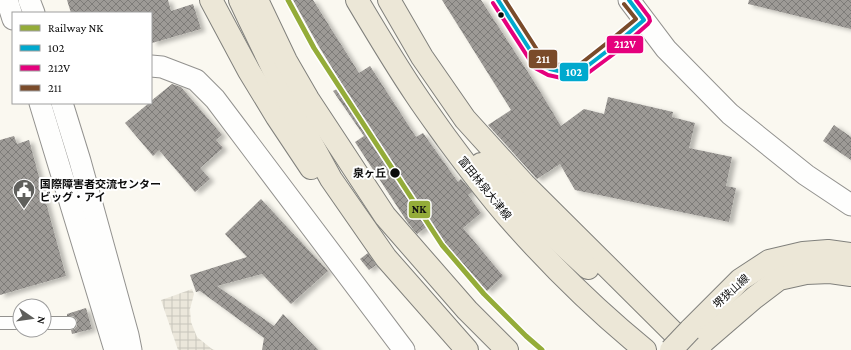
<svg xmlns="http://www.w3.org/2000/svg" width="851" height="350" viewBox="0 0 851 350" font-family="'Crimson Pro','Noto Sans JP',serif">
  <defs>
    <pattern id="plaza-grid" width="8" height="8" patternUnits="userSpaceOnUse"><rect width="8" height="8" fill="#ebe7db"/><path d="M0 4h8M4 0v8" fill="none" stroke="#c8c5bb"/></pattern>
    <pattern id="building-cross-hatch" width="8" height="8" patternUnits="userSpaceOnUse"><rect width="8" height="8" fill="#9d9a96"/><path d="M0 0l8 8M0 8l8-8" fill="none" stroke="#7e7c79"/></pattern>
    <filter id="shadow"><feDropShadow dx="4.5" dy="2.5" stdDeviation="2" flood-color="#0004"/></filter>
  </defs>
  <rect width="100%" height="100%" fill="#faf8f0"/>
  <path fill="url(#plaza-grid)" d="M 192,289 L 194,294 L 190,309 L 191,322 L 197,337 L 212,349 L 215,350 L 178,350 L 161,300 L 170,297 Z"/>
  <g fill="url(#building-cross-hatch)" filter="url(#shadow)">
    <path d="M 67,0 L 168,0 L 171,11 L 193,4 L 201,29 L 152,43 L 151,13 L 71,13 Z"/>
    <path d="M 293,0 L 313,0 L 359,73 L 370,66 L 416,137 L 423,133 L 458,182 L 461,179 L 472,192 L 468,195 L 481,213 L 463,228 L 503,276 L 487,291 L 444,242 L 441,244 L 428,226 L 417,234 L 408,223 L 355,142 L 364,136 L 333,91 L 343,86 L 318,45 Z"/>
    <path d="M 442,0 L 481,0 L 533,80 L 561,126 L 584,109 L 604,114 L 608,97 L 673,112 L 672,117 L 695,123 L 689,148 L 732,157 L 726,186 L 736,188 L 729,222 L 575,190 L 560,164 L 537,179 L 488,125 L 511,110 Z"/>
    <path d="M 749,0 L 851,0 L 851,29 L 748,4 Z"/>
    <path d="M 172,84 L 181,87 L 222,135 L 216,140 L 223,148 L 200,168 L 210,179 L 195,192 L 159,150 L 153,156 L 125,123 L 149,103 L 151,103 L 151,101 Z"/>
    <path d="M 834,125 L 851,137 L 851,160 L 823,141 Z"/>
    <path d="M 14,136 L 17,144 L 29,140 L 66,276 L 0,295 L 0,140 Z"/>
    <path d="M 261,199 L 328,271 L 291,304 L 262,274 L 217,286 L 274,326 L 283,314 L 318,350 L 262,350 L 264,338 L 200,291 L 196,292 L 190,275 L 247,257 L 225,234 Z"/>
    <path d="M 368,253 L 376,265 L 369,270 L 360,259 Z"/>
    <path d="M 86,308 L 92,329 L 72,334 L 71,330 L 74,329 L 77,326 L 77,320 L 73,316 L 67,316 L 67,314 Z"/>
  </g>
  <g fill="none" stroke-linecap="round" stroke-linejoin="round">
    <g stroke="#93928f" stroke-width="14">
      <g id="pedestrian">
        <path d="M 0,323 L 20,323"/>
        <path d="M 44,323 L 70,323"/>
      </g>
    </g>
    <g stroke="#93928f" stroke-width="23">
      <g id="tertiary">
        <path d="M 7,0 L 13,19"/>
        <path d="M 29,0 L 34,13"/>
        <path d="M 629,0 L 666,49 L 730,114 L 806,175 L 851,205"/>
        <path d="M 151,66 L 162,67 L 196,80 L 215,99 L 404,350"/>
        <path d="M 40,103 L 115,350"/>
        <path d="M 62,103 L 80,161 L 128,335 L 131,350"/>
      </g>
    </g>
    <g stroke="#80807c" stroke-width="24">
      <g id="primary">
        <path d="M 211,0 L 249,71 L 277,117 L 311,168"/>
        <path d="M 240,0 L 249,19 L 290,104 L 331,179 L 386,258 L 467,350"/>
        <path d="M 257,0 L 286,61 L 308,99 L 339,146 L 385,216 L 467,310 L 507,350"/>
        <path d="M 357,0 C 376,32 395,64 416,95 C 426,110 437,125 447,139 C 467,166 487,193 509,218 C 551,266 596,310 645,350"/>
        <path d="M 389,0 L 422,57 L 465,119 L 524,184 L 691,350"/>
        <path d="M 481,164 L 519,204 L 588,268"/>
        <path d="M 690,330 L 740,280 L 769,261 L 803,253 L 828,251 L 851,254"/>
        <path d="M 696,350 L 704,341 L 754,298 L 779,279 L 806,273 L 830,272 L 851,275"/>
      </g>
    </g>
    <use href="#pedestrian" stroke="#fefefd" stroke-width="12"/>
    <use href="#tertiary" stroke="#fefefd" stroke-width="21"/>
    <use href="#primary" stroke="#ece7d7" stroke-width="22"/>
    <g stroke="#80807c" stroke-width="24" stroke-linecap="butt">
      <path id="primary-bridge" d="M 671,350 L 690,330"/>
    </g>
    <use href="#primary-bridge" stroke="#ece7d7" stroke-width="22"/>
    <g stroke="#fff" stroke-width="7">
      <path id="bus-1" d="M 498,0 L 539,64 L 550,69 L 567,73 L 581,71 L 611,48 L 644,20 L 629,0"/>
    </g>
    <g stroke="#fff" stroke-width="7">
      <path id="bus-2" d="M 493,3 L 535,68 L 548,75 L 566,79 L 584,76 L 615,53 L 648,24 L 650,21 L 649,17 L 636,0"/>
    </g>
    <g stroke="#fff" stroke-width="7">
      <path id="bus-3" d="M 505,0 L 543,59 L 552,63 L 567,67 L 579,65 L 607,43 L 636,19 L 624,4"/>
    </g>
    <use href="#bus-1" stroke="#00a9ce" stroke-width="4"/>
    <use href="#bus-2" stroke="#e5007d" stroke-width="4"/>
    <use href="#bus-3" stroke="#7a4b2a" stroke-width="4"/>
    <g stroke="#fff" stroke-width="8">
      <path id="rail-1" d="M 288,0 L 314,48 L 442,245 L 484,294 L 526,336 L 542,350"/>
    </g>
    <use href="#rail-1" stroke="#94ac39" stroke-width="5"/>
  </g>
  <defs>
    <g id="civic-pin" transform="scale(1.15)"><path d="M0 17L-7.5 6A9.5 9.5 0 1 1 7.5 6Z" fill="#5f5f5c" stroke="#fff"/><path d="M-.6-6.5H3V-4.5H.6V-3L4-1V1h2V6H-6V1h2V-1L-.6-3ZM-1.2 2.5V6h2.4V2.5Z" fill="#fff"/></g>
  </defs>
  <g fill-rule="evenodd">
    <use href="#civic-pin" x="24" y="190"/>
  </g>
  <g fill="#0c0c0c" stroke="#fff" stroke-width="1.5">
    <circle cx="501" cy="15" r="3.5"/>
    <circle cx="395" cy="173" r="5.5"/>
  </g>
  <g text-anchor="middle" stroke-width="4" stroke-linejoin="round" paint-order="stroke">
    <g font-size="11" font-weight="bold" fill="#0c0c0c" stroke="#fff" text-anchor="end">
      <text x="386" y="177">泉ヶ丘</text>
    </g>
    <g font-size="11" font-weight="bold" fill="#0c0c0c" stroke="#fff" text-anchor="start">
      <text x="40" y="188">国際障害者交流センター<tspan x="40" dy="13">ビッグ・アイ</tspan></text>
    </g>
    <g font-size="11" fill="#0c0c0c" stroke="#fff">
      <text transform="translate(485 188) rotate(51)" y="4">富田林泉大津線</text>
      <text transform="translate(731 291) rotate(-42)" y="4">堺狭山線</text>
    </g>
  </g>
  <g stroke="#fff" stroke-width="1.5">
    <rect x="606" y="35" width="38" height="19" rx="4" fill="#e5007d"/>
    <rect x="528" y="49" width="30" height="20" rx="4" fill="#7a4b2a"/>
    <rect x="559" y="62" width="30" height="20" rx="4" fill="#00a9ce"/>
    <rect x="408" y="200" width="23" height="19" rx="4" fill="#94ac39"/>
  </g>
  <g font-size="11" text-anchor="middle" font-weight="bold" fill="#fff">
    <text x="625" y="48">212V</text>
    <text x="543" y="63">211</text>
    <text x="574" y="76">102</text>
  </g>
  <g font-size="11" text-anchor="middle" font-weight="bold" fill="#111">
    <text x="419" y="213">NK</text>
  </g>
  <rect x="12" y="12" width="140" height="92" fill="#ffffff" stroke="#9e9e9e"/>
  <rect x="20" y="25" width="20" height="6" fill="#94ac39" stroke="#9e9e9e"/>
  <text x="48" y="32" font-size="12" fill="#0c0c0c">Railway NK</text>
  <rect x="20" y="45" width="20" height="6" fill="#00a9ce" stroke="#9e9e9e"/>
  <text x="48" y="52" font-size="12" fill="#0c0c0c">102</text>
  <rect x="20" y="65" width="20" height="6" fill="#e5007d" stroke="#9e9e9e"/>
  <text x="48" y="72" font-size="12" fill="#0c0c0c">212V</text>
  <rect x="20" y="85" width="20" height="6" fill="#7a4b2a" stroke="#9e9e9e"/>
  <text x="48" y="92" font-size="12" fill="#0c0c0c">211</text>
  <g transform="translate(32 318) rotate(103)"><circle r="19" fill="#ffffff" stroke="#9e9e9e"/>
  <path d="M0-3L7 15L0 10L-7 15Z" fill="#5f5f5c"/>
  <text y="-6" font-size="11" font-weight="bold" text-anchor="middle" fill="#0c0c0c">N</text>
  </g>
</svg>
